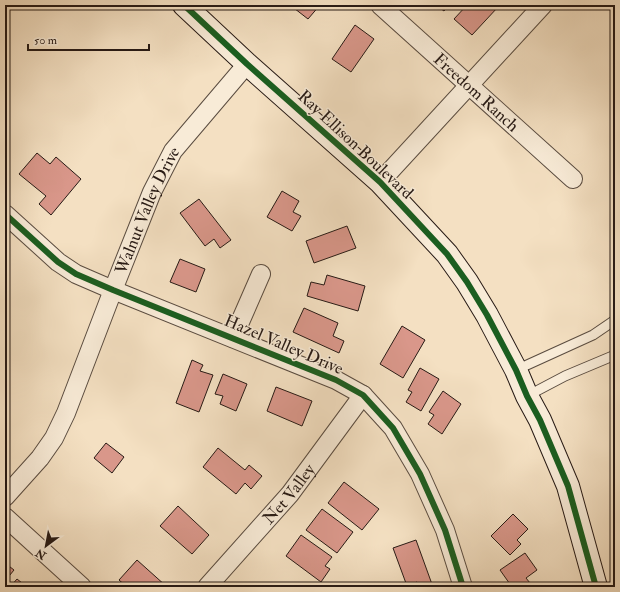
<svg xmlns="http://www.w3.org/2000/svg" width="620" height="592" viewBox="0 0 620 592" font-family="'IM FELL Double Pica',serif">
  <rect width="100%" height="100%" fill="#f4e0c2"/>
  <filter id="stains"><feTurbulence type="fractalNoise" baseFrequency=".005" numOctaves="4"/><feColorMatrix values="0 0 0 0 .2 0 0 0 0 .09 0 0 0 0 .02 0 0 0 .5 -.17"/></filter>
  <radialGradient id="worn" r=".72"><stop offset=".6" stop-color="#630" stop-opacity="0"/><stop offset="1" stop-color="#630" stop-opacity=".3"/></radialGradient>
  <g fill="#d9978a" stroke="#271a15">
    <path d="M 290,5 L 320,5 L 308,19 Z"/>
    <path d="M 436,5 L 449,5 L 444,11 Z"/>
    <path d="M 467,5 L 496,5 L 498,7 L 472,35 L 454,19 Z"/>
    <path d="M 355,25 L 374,39 L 351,72 L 332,59 Z"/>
    <path d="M 37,153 L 50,164 L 56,157 L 81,179 L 51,215 L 39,204 L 46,196 L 19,174 Z"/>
    <path d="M 282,191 L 299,201 L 293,212 L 301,216 L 292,231 L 267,217 Z"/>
    <path d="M 199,199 L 231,240 L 220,248 L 214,239 L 205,246 L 180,213 Z"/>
    <path d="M 347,226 L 356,248 L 314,263 L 306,241 Z"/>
    <path d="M 180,259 L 205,269 L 196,292 L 170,282 Z"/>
    <path d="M 327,275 L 365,286 L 358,311 L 307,296 L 311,282 L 324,285 Z"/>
    <path d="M 304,308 L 338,323 L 333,336 L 344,341 L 339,353 L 293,332 Z"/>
    <path d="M 402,326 L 425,340 L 403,378 L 380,364 Z"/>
    <path d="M 192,360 L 203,365 L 200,371 L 213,375 L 199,412 L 176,403 Z"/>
    <path d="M 420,368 L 439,379 L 421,411 L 406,402 L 412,392 L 408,390 Z"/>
    <path d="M 223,374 L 247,384 L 236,411 L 220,404 L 223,396 L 215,394 Z"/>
    <path d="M 276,387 L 312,401 L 302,426 L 267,411 Z"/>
    <path d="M 443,391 L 461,404 L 442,434 L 428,424 L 434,415 L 429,412 Z"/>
    <path d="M 106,443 L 124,457 L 112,473 L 94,458 Z"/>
    <path d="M 218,448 L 245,470 L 249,465 L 262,476 L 251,489 L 245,483 L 236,494 L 203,467 Z"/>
    <path d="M 344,482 L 379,509 L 362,530 L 328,503 Z"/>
    <path d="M 178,506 L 209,535 L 192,554 L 160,526 Z"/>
    <path d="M 322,509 L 353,532 L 337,553 L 306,530 Z"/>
    <path d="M 513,514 L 528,529 L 517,540 L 521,544 L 510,555 L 491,536 Z"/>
    <path d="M 301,535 L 332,557 L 325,566 L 330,569 L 321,582 L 286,556 Z"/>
    <path d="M 416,540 L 433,587 L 419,587 L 417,582 L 407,586 L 393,548 Z"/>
    <path d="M 525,553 L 537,570 L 526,578 L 530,583 L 525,587 L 512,587 L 500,570 Z"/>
    <path d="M 137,560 L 166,586 L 165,587 L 127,587 L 119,580 Z"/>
    <path d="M 5,563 L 14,570 L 5,581 Z"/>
    <path d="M 17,579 L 27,587 L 10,587 Z"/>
  </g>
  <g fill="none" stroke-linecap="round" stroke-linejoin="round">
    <g stroke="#5a4c40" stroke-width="11">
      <g id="lane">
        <path d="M 516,370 L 593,335 L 615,320"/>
        <path d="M 527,396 L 565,376 L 615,355"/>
      </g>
    </g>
    <g stroke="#5a4c40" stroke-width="20">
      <g id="street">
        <path id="s1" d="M 380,5 L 573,179"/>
        <path d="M 380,182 L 543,5"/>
        <path d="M 5,214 L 58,262 L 76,274 L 113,290 L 336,380 L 363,395 L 393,428 L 420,474 L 445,530 L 463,587"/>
        <path d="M 233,338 L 261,274"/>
        <path id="s2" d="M 5,497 L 40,458 L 54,438 L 66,413 L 113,290 L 152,192 L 173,151 L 247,64"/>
        <path d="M 5,517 L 82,587"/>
        <path id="s3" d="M 207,587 L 290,494 L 363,395"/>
      </g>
    </g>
    <g stroke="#271a15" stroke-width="24">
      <path id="secondary" d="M 184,5 L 247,64 L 380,182 L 447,254 L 467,282 L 487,315 L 516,370 L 527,396 L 540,420 L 568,486 L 596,587"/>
    </g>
    <use href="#lane" stroke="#f8ebd7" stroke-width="9"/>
    <use href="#street" stroke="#f8ebd7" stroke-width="18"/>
    <use href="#secondary" stroke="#f8ebd7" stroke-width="22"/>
    <g stroke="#f8ebd7" stroke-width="8">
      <g id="cycleway">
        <path d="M 184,5 L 247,64 L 380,182 L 447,254 L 467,282 L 487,315 L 516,370 L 527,396 L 540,420 L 568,486 L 596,587"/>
        <path d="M 5,214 L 58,262 L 76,274 L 113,290 L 336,380 L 363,395 L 393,428 L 420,474 L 445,530 L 463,587"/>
      </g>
    </g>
    <use href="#cycleway" stroke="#1b5e20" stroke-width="6"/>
  </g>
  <g text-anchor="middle" stroke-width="3" stroke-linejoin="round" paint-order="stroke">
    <g font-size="17" fill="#271a15" stroke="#f8ebd7">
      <text dy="6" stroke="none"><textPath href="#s1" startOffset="130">Freedom Ranch</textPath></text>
      <text transform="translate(356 144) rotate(43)" y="6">Ray Ellison Boulevard</text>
      <text dy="6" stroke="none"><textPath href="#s2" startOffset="323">Walnut Valley Drive</textPath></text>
      <text transform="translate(284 344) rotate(23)" y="6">Hazel Valley Drive</text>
      <text dy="6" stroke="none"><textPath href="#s3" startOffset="124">Net Valley</textPath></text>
    </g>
  </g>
  <rect width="620" height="592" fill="none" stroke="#f4e0c2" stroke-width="20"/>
  <rect x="6" y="6" width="608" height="580" fill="none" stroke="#271a15" stroke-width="2"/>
  <rect x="10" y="10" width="600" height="572" fill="none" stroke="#271a15"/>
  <g transform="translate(46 546) rotate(212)" stroke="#f8ebd7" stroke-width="3" paint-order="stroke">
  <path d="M0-3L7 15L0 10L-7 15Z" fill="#271a15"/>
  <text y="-6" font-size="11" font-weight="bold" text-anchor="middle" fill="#271a15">N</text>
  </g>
  <path d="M28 44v6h121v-6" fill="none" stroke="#271a15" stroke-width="2"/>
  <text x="34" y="44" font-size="12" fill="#271a15" stroke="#f8ebd7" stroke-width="3" paint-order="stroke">50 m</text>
  <rect width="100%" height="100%" filter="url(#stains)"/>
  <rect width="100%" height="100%" fill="url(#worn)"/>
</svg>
